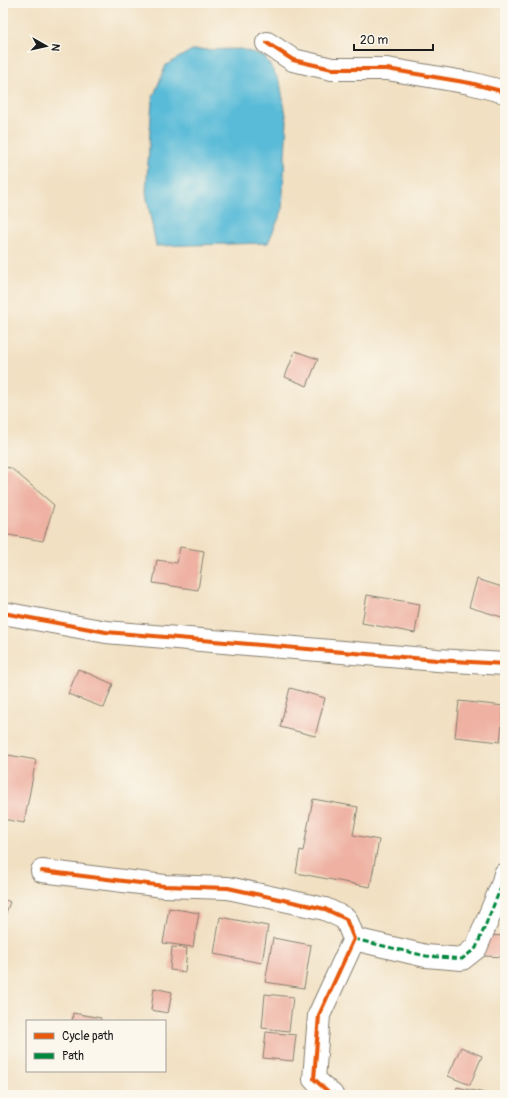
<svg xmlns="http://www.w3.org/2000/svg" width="508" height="1098" viewBox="0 0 508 1098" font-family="Pangolin,sans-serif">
  <rect width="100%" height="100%" fill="#fbf7ec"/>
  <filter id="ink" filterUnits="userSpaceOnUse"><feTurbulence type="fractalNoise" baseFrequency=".025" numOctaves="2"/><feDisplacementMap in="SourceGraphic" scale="8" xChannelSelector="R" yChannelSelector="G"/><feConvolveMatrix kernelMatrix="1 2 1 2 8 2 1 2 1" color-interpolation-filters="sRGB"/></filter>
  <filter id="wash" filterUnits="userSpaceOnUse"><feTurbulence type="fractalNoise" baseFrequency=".012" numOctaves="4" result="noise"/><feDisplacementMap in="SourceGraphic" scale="16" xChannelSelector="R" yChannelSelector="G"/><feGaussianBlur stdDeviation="0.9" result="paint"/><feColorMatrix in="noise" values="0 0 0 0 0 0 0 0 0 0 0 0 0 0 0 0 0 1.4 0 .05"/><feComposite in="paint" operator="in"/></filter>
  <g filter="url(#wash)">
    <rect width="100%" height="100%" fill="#f1e0c2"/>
    <path fill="#5abbd8" stroke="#3b6c7a" d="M 242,49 L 265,57 L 280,82 L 287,121 L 282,211 L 268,243 L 156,246 L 146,193 L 152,100 L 166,65 L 192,50 Z"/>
    <g id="blocks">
      <g fill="#eeb1a2">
        <path d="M 295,351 L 318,359 L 307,386 L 285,377 Z"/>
        <path d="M 3,467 L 11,468 L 54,505 L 43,541 L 3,534 Z"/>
        <path d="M 180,547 L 204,551 L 198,590 L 153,583 L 157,560 L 177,563 Z"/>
        <path d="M 477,579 L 505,588 L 505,618 L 469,607 Z"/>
        <path d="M 367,595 L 420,604 L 415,633 L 362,623 Z"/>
        <path d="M 78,669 L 113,684 L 104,708 L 68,694 Z"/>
        <path d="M 290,688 L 325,698 L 315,736 L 280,727 Z"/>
        <path d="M 459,701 L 504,706 L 500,742 L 455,737 Z"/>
        <path d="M 3,754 L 36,760 L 24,823 L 3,819 Z"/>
        <path d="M 313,799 L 358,807 L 353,835 L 379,840 L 370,887 L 296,873 L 300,850 L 303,851 Z"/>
        <path d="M 3,899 L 10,902 L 3,921 Z"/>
        <path d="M 169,908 L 199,913 L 193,947 L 163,943 Z"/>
        <path d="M 220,917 L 268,926 L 262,963 L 214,954 Z"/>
        <path d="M 486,935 L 505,936 L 505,957 L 484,956 Z"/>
        <path d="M 273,938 L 311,945 L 304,988 L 265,982 Z"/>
        <path d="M 172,947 L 187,948 L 185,972 L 170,970 Z"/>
        <path d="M 154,988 L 172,992 L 168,1013 L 151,1010 Z"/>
        <path d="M 265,994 L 293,997 L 289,1031 L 262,1028 Z"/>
        <path d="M 73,1013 L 101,1018 L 100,1021 L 72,1021 Z"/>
        <path d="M 266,1032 L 296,1035 L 293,1061 L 263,1058 Z"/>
        <path d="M 461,1047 L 482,1056 L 470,1085 L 448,1076 Z"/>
        <path d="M 457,1087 L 489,1094 L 489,1095 L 455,1095 Z"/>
      </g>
    </g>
  </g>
  <g filter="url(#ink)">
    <use href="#blocks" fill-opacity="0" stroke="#867e6f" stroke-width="1"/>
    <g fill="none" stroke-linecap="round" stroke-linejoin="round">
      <g stroke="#867e6f" stroke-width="24">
        <g id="street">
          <path d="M 267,43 L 293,60 L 332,69 L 387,69 L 470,83 L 505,92"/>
          <path d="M 3,613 L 106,632 L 437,660 L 505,664"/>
          <path d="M 42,871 L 164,886 L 228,888 L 325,909 L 346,919 L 354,939 L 319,1015 L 314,1079 L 332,1095"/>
          <path d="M 354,939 L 426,956 L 462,959 L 476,948 L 502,885 L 505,874"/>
        </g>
      </g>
      <use href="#street" stroke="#fff" stroke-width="22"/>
      <path stroke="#00873e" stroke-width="3" stroke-dasharray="6 3" stroke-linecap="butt" d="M 354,939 L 426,956 L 462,959 L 476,948 L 502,885 L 504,874"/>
      <g stroke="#fbf7ec" stroke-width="6">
        <g id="cycleway">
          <path d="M 267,43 L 293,60 L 332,69 L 387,69 L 470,83 L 505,92"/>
          <path d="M 3,613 L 106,632 L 437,660 L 505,664"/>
          <path d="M 42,871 L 164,886 L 228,888 L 325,909 L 346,919 L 354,939 L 319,1015 L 314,1079 L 332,1095"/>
        </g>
      </g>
      <use href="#cycleway" stroke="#e8590c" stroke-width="4"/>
    </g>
  </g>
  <rect width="508" height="1098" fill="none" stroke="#fbf7ec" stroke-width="16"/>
  <rect x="26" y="1020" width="140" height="52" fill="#fbf7ec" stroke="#a29f99"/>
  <rect x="34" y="1033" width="20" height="6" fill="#e8590c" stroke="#a29f99"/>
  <text x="62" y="1040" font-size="12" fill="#1c1c1c">Cycle path</text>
  <rect x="34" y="1053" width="20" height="6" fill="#00873e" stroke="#a29f99"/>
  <text x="62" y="1060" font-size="12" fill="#1c1c1c">Path</text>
  <g transform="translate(46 46) rotate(98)" stroke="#fbf7ec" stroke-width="3" paint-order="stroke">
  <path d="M0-3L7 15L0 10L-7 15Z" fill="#1c1c1c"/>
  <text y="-6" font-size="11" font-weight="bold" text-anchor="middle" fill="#1c1c1c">N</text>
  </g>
  <path d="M354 44v6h79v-6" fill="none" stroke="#1c1c1c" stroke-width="2"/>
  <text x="360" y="44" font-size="12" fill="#1c1c1c" stroke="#fbf7ec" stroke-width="3" paint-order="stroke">20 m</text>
</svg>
